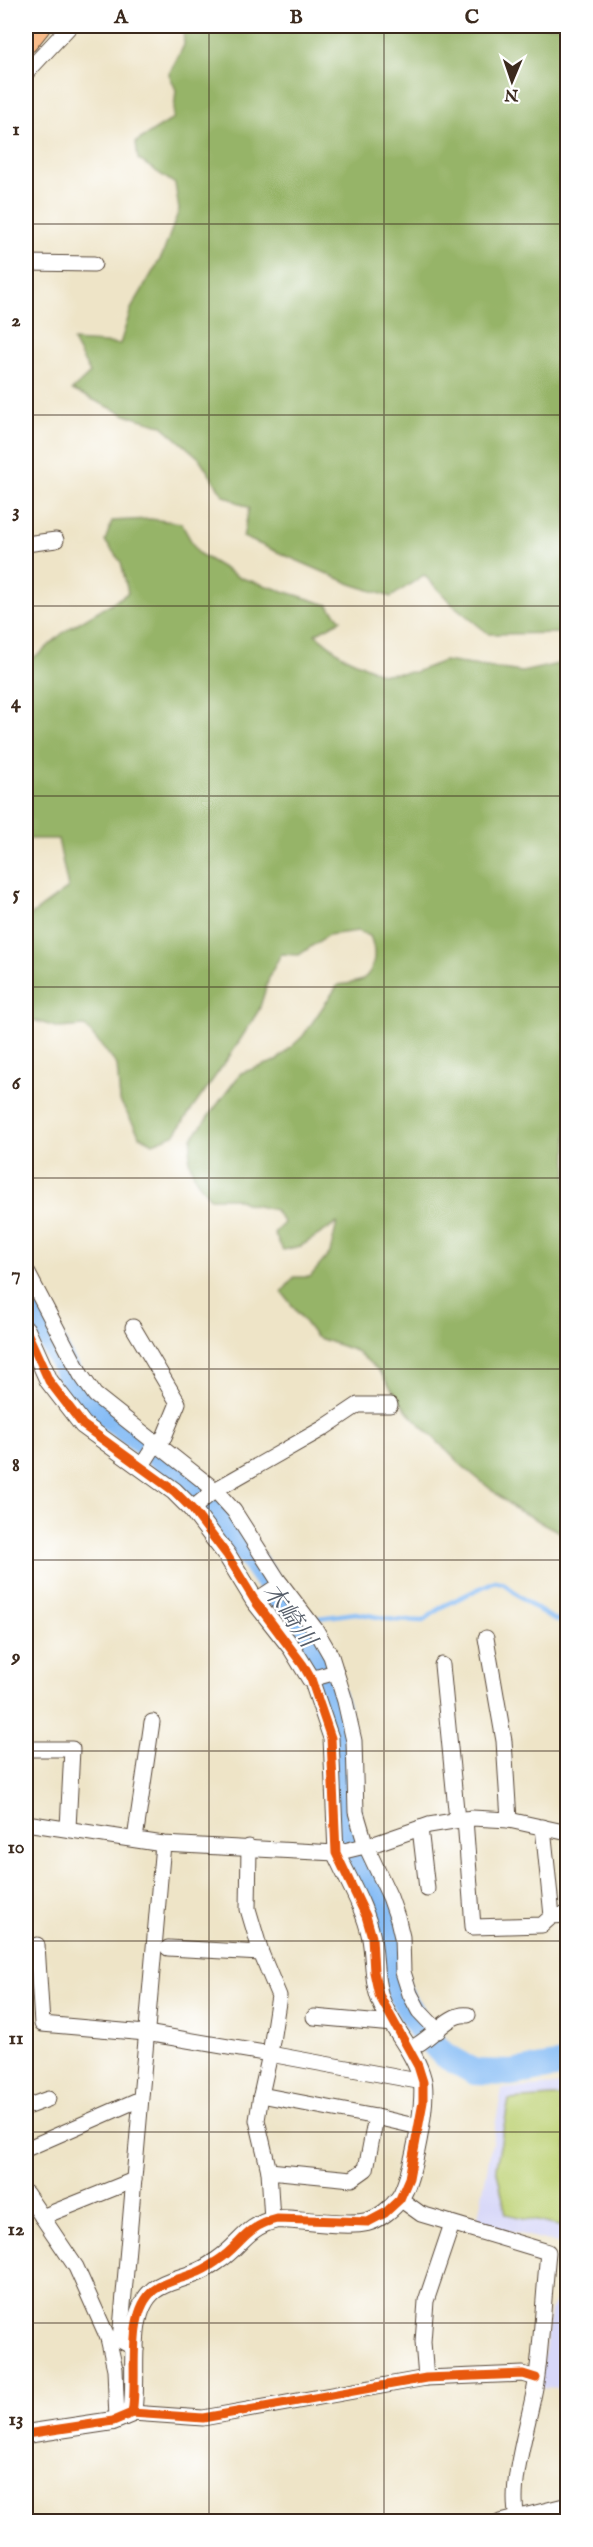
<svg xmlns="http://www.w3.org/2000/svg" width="593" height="2547" viewBox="0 0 593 2547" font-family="'IM FELL English','Noto Serif JP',serif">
  <rect width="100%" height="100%" fill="#fff"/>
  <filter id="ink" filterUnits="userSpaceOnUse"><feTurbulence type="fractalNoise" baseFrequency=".0167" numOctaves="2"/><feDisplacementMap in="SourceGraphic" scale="12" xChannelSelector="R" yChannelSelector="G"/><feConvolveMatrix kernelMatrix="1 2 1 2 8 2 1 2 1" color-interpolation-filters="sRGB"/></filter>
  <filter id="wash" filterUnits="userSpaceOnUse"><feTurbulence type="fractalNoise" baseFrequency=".008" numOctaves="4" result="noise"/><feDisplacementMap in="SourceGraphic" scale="24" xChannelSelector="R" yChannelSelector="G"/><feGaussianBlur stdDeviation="1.35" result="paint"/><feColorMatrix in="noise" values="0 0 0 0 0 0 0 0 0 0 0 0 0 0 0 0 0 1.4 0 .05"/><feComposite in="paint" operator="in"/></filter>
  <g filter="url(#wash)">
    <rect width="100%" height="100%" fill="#eee4c7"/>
    <path fill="#d7d7f8" d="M 567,2084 L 567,2389 L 540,2388 L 550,2311 L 560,2293 L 561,2244 L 477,2223 L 502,2089 Z"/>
    <path fill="#bed276" stroke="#7c7e4a" stroke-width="1.5" d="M 567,2096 L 567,2228 L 506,2214 L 496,2167 L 509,2100 Z"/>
    <g fill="#96b467" stroke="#686f42" stroke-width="1.5">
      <path d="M 183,26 L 567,26 L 567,633 L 489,634 L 453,605 L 424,575 L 391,597 L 351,584 L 243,537 L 249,508 L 223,495 L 199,458 L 161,425 L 126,415 L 72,390 L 90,373 L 73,341 L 120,344 L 131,309 L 162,256 L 179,210 L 175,184 L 138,159 L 136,142 L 173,119 L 176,90 L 169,74 L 184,45 Z"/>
      <path d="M 150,519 L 181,523 L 198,553 L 238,577 L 328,605 L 341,620 L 315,634 L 343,656 L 382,674 L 415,672 L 444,661 L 522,672 L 567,662 L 567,1536 L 514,1508 L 460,1464 L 408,1412 L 379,1371 L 356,1351 L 316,1337 L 282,1292 L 294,1277 L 310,1277 L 330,1253 L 337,1223 L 301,1246 L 283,1250 L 274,1233 L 284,1223 L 275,1210 L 248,1204 L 234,1198 L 210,1198 L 196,1180 L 189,1161 L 192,1138 L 241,1073 L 276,1061 L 303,1036 L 338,985 C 345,984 356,983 362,980 C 377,969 376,950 370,936 L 358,931 L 328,935 L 299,955 L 281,954 L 270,975 L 259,1010 L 233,1051 L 174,1135 L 153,1143 L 140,1136 L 120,1101 L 117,1065 L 85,1026 L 59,1028 L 26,1018 L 26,919 L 68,888 L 58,839 L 26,839 L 26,661 C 43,655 52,640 67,630 C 87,617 108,606 128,593 L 121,562 L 105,541 L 112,521 Z"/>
    </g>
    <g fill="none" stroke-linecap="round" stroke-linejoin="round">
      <path stroke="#85bcf5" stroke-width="4.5" d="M 300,1626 L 319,1618 L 356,1613 L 395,1620 L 423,1621 L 443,1606 L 495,1581 L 503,1583 L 535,1608 L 553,1619 L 568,1623"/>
      <path stroke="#85bcf5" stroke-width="26" d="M 26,1290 L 65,1368 L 80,1390 L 98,1408 L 196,1485 L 219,1512 L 318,1653 L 335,1703 L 344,1740 L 349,1838 L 376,1892 L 384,1916 L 398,1990 L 420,2029 L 444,2055 L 475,2072 L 511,2073 L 568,2064"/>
    </g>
  </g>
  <g filter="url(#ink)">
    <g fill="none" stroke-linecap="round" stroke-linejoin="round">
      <g stroke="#564637" stroke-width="17">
        <g id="minor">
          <path d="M 26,73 L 70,26"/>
          <path d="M 26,263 L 94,264"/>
          <path d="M 26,544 L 56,540"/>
          <path d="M 26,1270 L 81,1375 L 95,1395 L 215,1490 L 234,1511 L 278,1580 L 316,1630 L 331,1656 L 345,1701 L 354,1741 L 356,1812 L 366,1846 L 390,1897 L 398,1920 L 402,1937 L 403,1972 L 410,1994 L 419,2011 L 438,2031"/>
          <path d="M 133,1327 L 178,1403 L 164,1437 L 157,1442 L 141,1467"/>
          <path d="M 192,1509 L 215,1490 L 322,1429 L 358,1405 L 390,1405"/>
          <path d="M 255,1601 L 281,1584"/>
          <path d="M 486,1638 L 504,1741 L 509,1820"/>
          <path d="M 442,1665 L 457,1820"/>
          <path d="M 336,1672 L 311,1679 L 331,1738 L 336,1853"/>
          <path d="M 26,1749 L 72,1749 L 68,1828"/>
          <path d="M 465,1819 L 473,1927 L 542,1925 L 552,1916 L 568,1915"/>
          <path d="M 26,1823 L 163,1844 L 336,1853 L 377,1843 L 429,1825 L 472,1818 L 509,1820 L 568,1833"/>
          <path d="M 543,1827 L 552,1916"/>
          <path d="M 420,1828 L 427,1889"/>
          <path d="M 135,1839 L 152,1722"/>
          <path d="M 249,1847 L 248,1909 L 261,1953 L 279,1996 L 270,2054 L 423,2082"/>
          <path d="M 37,1945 L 42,2024 L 146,2033 L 270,2054 L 261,2095 L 376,2117 L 366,2169 L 352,2179 L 269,2171 L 272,2220"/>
          <path d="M 168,1948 L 261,1953"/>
          <path d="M 314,2017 L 393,2024"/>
          <path d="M 409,2049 C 431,2041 448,2012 468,2015"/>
          <path d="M 261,2095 L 257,2120 L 269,2171"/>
          <path d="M 26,2107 L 48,2099"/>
          <path d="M 376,2117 L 419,2127"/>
          <path d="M 26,2149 L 140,2099"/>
          <path d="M 26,2193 L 76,2267 L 108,2338 L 120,2340"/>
          <path d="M 400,2199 L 421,2214 L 548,2252 C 544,2293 542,2335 537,2376 C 532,2414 508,2482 517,2517"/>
          <path d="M 42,2217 L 134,2180"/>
          <path d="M 108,2338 L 115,2369 L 117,2420"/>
          <path d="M 136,2349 L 120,2340 L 163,1844"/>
          <path d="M 426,2378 L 423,2342 L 426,2301 L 452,2224"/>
          <path d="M 132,2413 L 203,2418 L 426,2378 L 523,2374 L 536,2378"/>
          <path d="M 500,2522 L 568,2505"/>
        </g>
      </g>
      <g stroke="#564637" stroke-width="20">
        <g id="tertiary">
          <path d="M 26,1330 L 49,1381 L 83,1425 L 174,1491 L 192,1509 L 227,1555 L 255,1601 L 292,1648 L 311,1679"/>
          <path d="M 26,2434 L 113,2421 L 132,2413 C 139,2378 124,2314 154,2290 C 165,2281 181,2279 193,2274 C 202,2271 210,2266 217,2261 C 242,2245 244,2227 277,2219 C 300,2219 346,2227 367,2222 C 379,2219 393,2208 400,2198 C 412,2180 428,2100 422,2079 C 414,2048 388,2025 379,1995 C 373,1976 375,1956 371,1936 C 365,1907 348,1880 336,1853"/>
        </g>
      </g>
      <g stroke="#564637" stroke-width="26">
        <path id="trunk" d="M 26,41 L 38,26"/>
      </g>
      <use href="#minor" stroke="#fff" stroke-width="15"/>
      <use href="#tertiary" stroke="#fff" stroke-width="18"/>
      <use href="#trunk" stroke="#f9bc8a" stroke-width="24"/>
      <g stroke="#fff" stroke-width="13">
        <g id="cycleway">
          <path d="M 26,1330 L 49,1381 L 83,1425 L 174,1491 L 192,1509 L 227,1555 L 255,1601 L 303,1665 L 311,1679 L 331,1738 L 336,1853 L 366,1916 L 372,1937 L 374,1972 L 379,1995 L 418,2066 L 423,2082 L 423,2102 L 409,2178 L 400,2199 L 385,2213 L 368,2222 L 277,2219 C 244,2227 242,2245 217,2261 C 210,2266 202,2271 193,2274 C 181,2279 165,2281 154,2290 C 124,2314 139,2378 132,2413"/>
          <path d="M 26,2434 L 113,2421 L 132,2413 L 203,2418 L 426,2378 L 523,2374 L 536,2378"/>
        </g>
      </g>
      <use href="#cycleway" stroke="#e8590c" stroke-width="9"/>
    </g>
  </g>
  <path fill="none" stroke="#3b2a1e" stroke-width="1.5" stroke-opacity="0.55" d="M 209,26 L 209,2522M 384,26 L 384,2522M 26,224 L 568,224M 26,415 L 568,415M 26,606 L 568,606M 26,796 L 568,796M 26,987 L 568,987M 26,1178 L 568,1178M 26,1369 L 568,1369M 26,1560 L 568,1560M 26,1751 L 568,1751M 26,1941 L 568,1941M 26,2132 L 568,2132M 26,2323 L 568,2323"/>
  <g text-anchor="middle" stroke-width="4.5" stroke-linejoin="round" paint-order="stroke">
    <g font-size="24" font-style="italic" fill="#555d69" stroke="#fff">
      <text transform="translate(290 1615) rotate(54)" y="8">木崎川</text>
    </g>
  </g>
  <rect width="593" height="2547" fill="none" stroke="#fff" stroke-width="66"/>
  <g transform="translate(512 81) rotate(182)" stroke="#ffffff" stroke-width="4.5" paint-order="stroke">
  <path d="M0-4.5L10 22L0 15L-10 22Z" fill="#3b2a1e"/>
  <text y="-9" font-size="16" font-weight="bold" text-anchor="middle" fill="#3b2a1e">N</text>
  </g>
  <rect x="33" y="33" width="527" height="2481" fill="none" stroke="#3b2a1e" stroke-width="2"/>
  <g font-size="20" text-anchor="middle" font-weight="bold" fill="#3b2a1e">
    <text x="121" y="23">A</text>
    <text x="296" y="23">B</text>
    <text x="472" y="23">C</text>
    <text x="16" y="135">1</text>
    <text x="16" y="326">2</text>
    <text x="16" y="517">3</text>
    <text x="16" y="708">4</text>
    <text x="16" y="899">5</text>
    <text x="16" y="1089">6</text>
    <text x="16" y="1280">7</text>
    <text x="16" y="1471">8</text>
    <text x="16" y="1662">9</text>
    <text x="16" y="1853">10</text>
    <text x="16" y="2044">11</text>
    <text x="16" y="2235">12</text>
    <text x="16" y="2425">13</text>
  </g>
</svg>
